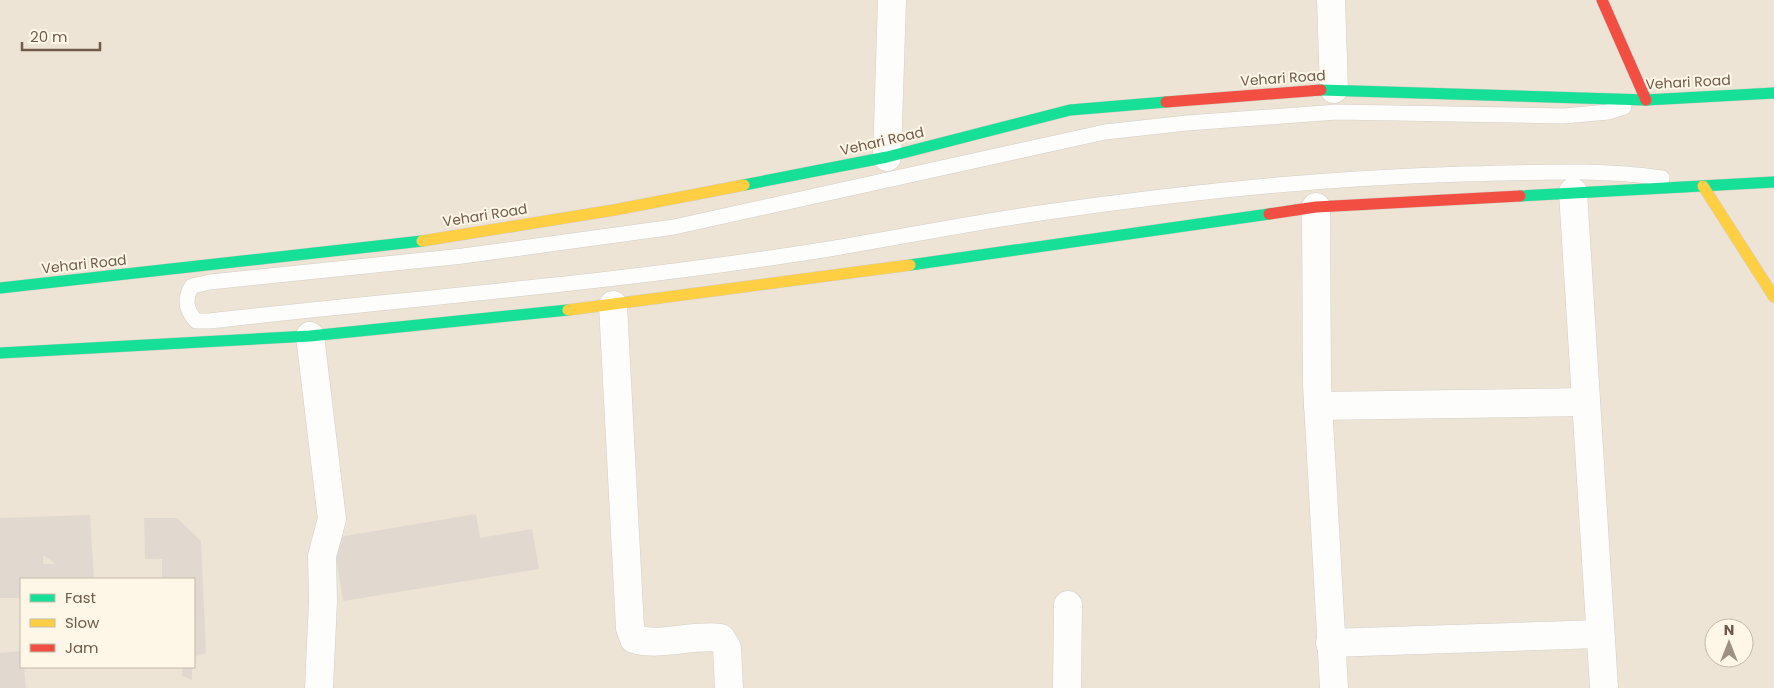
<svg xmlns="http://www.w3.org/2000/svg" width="1774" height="688" viewBox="0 0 1774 688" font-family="Poppins,sans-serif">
  <rect width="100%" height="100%" fill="#f4f1e8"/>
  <path fill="#ede4d5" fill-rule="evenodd" d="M 0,0 L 1774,0 L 1774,688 L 0,688 ZM 21,579 L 194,579 L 194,667 L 21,667 ZM 1714,628 L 1744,628 L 1744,658 L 1714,658 Z"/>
  <g fill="#e1d9d0" fill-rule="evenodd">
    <path d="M 476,514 L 480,538 L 532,529 L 539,569 L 343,601 L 333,538 Z"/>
    <path d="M 90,515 L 94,579 L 21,579 L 21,598 L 0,598 L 0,518 ZM 43,555 L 56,564 L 43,564 Z"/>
    <path d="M 144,518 L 177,518 L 201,541 L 206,653 L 194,657 L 194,579 L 162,579 L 162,559 L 145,559 Z"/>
    <path d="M 21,651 L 21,667 L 24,667 L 26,688 L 0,688 L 0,653 Z"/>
    <path d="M 182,667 L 192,667 L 192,680 L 182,676 Z"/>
  </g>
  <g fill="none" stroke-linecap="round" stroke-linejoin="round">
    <g stroke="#d3cec6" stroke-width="16">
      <path id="lane" d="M 1624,107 L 1608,112 L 1564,116 L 1337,112 L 1187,123 L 1105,132 L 674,227 L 463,256 L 210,282 L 192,286 C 184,299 186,310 196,321 L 209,321 C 415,298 624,282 829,249 C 902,237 974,222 1047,212 C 1185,192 1324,178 1464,174 C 1530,173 1597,168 1662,178"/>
    </g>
    <g stroke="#d3cec6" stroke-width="29">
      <g id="street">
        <path d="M 1331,0 L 1334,89"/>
        <path d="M 887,157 L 892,0"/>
        <path d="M 1573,192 L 1604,688"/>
        <path d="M 1316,207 L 1317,385 L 1334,688"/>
        <path d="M 613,305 L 630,628 L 634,639 C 662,647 692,634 721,638 L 727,648 L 729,688"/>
        <path d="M 310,336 L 332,519 L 322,556 L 323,601 L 319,688"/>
        <path d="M 1318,406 L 1586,402"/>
        <path d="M 1330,643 L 1600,634"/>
        <path d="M 1067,688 L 1068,605"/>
      </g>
    </g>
    <g stroke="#d3cdc4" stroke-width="12">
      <g id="fast">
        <path d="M 1321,90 L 1646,100 L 1774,93"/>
        <path d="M 744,185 L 887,157 L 1070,110 L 1166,102"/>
        <path d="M 1520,196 L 1774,182"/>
        <path d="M 910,265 L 1269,214"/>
        <path d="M 0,288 L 422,241"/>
        <path d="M 0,353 L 310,336 L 568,310"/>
      </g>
    </g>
    <g stroke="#d3cdc4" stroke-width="12">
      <g id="slow">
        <path d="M 1703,186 L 1774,297"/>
        <path d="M 422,241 L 614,210 L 744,185"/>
        <path d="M 568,310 L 910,265"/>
      </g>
    </g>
    <g stroke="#d3cdc4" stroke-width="12">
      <g id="jam">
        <path d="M 1602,0 L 1646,100"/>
        <path d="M 1166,102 L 1321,90"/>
        <path d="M 1269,214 L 1316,207 L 1520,196"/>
      </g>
    </g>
    <use href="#lane" stroke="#fdfdfc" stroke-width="15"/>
    <use href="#street" stroke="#fdfdfc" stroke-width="28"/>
    <use href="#fast" stroke="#16e098" stroke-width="11"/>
    <use href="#slow" stroke="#ffcf43" stroke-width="11"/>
    <use href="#jam" stroke="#f24e42" stroke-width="11"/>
  </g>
  <g text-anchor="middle" stroke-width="4" stroke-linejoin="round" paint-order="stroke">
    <g font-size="14" fill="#705b4b" stroke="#fef7e8">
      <text transform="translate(1283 78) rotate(-4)" y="5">Vehari Road</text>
      <text transform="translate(1688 82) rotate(-3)" y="5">Vehari Road</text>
      <text transform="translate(882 141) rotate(-13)" y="5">Vehari Road</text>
      <text transform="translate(485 215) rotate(-9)" y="5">Vehari Road</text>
      <text transform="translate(84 264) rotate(-6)" y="5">Vehari Road</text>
    </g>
  </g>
  <rect x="20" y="578" width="175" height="90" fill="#fef7e8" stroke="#c5b9a9"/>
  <rect x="30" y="594" width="25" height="8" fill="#16e098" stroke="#c5b9a9"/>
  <text x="65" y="603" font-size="15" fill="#705b4b">Fast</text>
  <rect x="30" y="619" width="25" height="8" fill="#ffcf43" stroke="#c5b9a9"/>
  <text x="65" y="628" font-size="15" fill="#705b4b">Slow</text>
  <rect x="30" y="644" width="25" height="8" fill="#f24e42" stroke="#c5b9a9"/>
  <text x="65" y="653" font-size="15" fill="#705b4b">Jam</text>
  <g transform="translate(1729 643)"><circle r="24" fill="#fef7e8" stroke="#c5b9a9"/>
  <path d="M0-4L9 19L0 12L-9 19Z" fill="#9e9082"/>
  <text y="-8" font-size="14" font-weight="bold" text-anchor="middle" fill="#705b4b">N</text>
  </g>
  <path d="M22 42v8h78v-8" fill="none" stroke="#705b4b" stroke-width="2.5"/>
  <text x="30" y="42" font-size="15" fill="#705b4b" stroke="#fef7e8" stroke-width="4" paint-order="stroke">20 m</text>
</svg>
